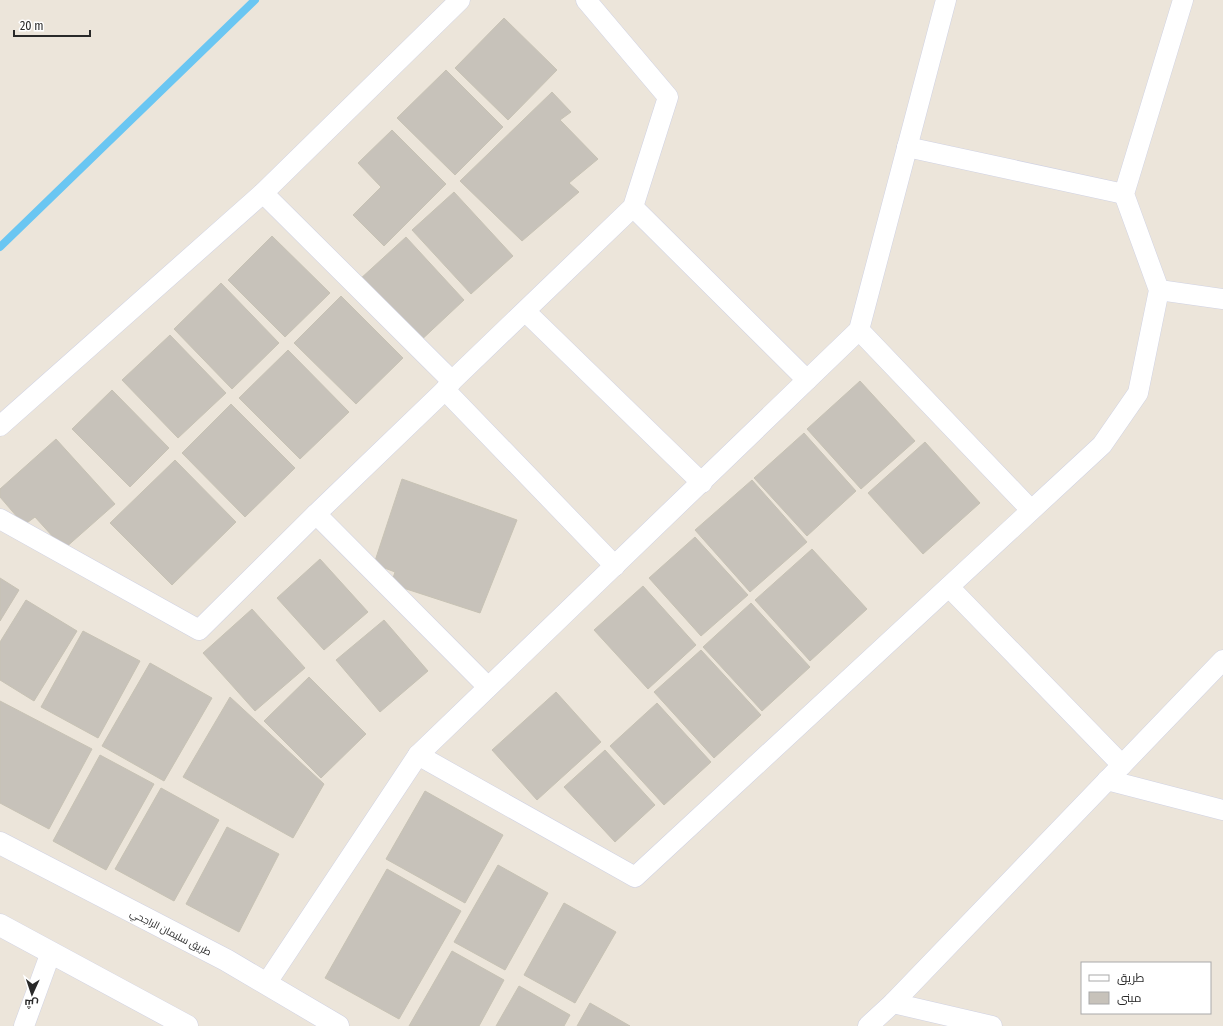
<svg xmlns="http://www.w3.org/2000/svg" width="1223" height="1026" viewBox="0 0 1223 1026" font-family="'Fira Sans Condensed',Cairo,sans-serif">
  <rect width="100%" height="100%" fill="#ece5da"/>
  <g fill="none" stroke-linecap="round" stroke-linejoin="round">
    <path stroke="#6ac6f2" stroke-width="8" d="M 0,247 L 255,0"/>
  </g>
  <g fill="#c7c2ba" stroke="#c7c2b4">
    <path d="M 504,18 L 557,70 L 508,120 L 455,68 Z"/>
    <path d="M 446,70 L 503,127 L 455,175 L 397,118 Z"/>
    <path d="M 552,92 L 571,112 L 560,120 L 598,159 L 569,183 L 579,192 L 522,241 L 460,181 Z"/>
    <path d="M 392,130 L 446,184 L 384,246 L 353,215 L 381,187 L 358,163 Z"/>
    <path d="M 454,192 L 513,256 L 471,294 L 412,230 Z"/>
    <path d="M 272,236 L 330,293 L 285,337 L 228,280 Z"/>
    <path d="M 406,237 L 464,300 L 417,344 L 359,280 Z"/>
    <path d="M 221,283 L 279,343 L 232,389 L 174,329 Z"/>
    <path d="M 341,296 L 403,358 L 356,404 L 294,343 Z"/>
    <path d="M 170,335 L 226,393 L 178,438 L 122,380 Z"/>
    <path d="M 288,350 L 349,412 L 300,459 L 239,398 Z"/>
    <path d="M 860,381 L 915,441 L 861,489 L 807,429 Z"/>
    <path d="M 112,390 L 169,448 L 130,487 L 72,429 Z"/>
    <path d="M 231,404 L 295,468 L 245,517 L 182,453 Z"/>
    <path d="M 804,433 L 856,491 L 807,536 L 754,478 Z"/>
    <path d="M 56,439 L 115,504 L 64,549 L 35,517 L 24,525 L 0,497 L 0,489 Z"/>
    <path d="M 925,442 L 980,503 L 923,554 L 868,493 Z"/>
    <path d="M 175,460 L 236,522 L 172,585 L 110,523 Z"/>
    <path d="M 402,479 L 517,520 L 480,613 L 391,584 L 395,572 L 374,564 Z"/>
    <path d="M 752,480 L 807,542 L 750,592 L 695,530 Z"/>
    <path d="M 695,537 L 748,595 L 701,636 L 649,578 Z"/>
    <path d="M 812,549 L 867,609 L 810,661 L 755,600 Z"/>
    <path d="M 320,559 L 368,612 L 324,650 L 277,598 Z"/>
    <path d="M 0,578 L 19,590 L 0,621 Z"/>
    <path d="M 643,586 L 696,645 L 648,689 L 594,630 Z"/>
    <path d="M 26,600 L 77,631 L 34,701 L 0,680 L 0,642 Z"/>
    <path d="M 751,603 L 810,667 L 762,711 L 703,647 Z"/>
    <path d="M 252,609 L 305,668 L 255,711 L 203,653 Z"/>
    <path d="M 384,620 L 428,671 L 380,712 L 336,660 Z"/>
    <path d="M 83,631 L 140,661 L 98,738 L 41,707 Z"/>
    <path d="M 701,650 L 761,715 L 714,758 L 654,692 Z"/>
    <path d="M 150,663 L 212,698 L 164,781 L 102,746 Z"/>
    <path d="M 309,677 L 366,734 L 321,778 L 264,721 Z"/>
    <path d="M 556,692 L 601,742 L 537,800 L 492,750 Z"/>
    <path d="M 230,697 L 324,784 L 293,838 L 183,777 Z"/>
    <path d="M 0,701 L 92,749 L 49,829 L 0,803 Z"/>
    <path d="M 657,703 L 711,762 L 664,805 L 610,746 Z"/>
    <path d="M 605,750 L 655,805 L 615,842 L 564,787 Z"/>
    <path d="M 100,755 L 154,784 L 106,870 L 53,841 Z"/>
    <path d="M 161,788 L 219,820 L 174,901 L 115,869 Z"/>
    <path d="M 425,791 L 503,835 L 465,903 L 386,859 Z"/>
    <path d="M 227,827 L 279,854 L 239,932 L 186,904 Z"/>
    <path d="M 498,865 L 548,893 L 505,970 L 454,942 Z"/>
    <path d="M 387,869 L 461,911 L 399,1019 L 325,978 Z"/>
    <path d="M 564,903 L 616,932 L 575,1003 L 524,975 Z"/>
    <path d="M 452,951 L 504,980 L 479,1026 L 409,1026 Z"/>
    <path d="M 519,986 L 570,1015 L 564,1026 L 496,1026 Z"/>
    <path d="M 590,1003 L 630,1026 L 577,1026 Z"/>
  </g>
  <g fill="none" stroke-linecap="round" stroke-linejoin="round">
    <g stroke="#d0d2e3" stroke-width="21">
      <g id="street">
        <path d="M 907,147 L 1124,194"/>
        <path d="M 263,193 L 452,381"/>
        <path d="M 633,207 L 807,380"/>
        <path d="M 1159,290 L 1223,299"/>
        <path d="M 526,312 L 702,483"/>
        <path d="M 859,330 L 1031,510"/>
        <path d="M 445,390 L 615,566"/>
        <path d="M 0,426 L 263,193 L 460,0"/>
        <path d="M 316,514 L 488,687"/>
        <path d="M 0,519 L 199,630 L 316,514 L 445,390 L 452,381 L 633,207 L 668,97 L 586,0"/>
        <path d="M 949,587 L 1122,765"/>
        <path d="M 418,755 L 635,877 L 1102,445 L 1138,393 L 1159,290 L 1124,194 L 1183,0"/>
        <path d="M 1107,780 L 1223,810"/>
        <path d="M 266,984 L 418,755 L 859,330 L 946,0"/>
        <path d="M 893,1003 L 992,1026"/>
        <path d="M 24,1026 L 51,952"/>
        <path d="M 868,1026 L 893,1003 L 1223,660"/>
      </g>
    </g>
    <g stroke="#d0d2e3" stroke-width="23">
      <g id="secondary">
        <path d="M 0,843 L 226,960 L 338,1026"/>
        <path d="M 0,925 L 187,1026"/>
      </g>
    </g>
    <use href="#street" stroke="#fff" stroke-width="20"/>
    <use href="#secondary" stroke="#fff" stroke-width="22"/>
  </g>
  <g text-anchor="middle" stroke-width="3" stroke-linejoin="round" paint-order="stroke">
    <g font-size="10" fill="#292929" stroke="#fff">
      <text transform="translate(171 932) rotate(27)" y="4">طريق سليمان الراجحي</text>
    </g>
  </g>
  <rect x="1081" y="962" width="130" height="52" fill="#ffffff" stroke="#a9a9a9"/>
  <rect x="1089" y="975" width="20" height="6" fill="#ffffff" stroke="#a9a9a9"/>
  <text x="1117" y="982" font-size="12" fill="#292929">طريق</text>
  <rect x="1089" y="992" width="20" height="12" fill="#c7c2ba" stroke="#a9a9a9"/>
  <text x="1117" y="1002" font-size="12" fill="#292929">مبنى</text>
  <g transform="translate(32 994) rotate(183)" stroke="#ffffff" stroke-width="3" paint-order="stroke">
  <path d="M0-3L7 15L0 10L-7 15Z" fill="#292929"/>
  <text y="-6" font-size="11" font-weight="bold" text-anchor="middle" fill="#292929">ش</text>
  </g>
  <path d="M14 30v6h76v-6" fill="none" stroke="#292929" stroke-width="2"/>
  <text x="20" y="30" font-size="12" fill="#292929" stroke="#ffffff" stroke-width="3" paint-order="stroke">20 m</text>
</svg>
